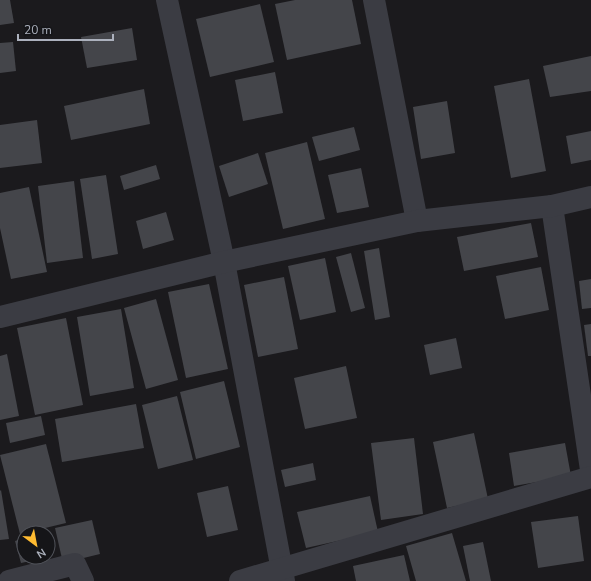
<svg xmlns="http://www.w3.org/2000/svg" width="591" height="581" viewBox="0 0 591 581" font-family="'Nunito Sans',sans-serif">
  <rect width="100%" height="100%" fill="#1b1a1d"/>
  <g fill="#44454a">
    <path d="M 0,0 L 10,0 L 14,23 L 0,25 Z"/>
    <path d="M 295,0 L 352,0 L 361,44 L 287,60 L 275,4 Z"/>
    <path d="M 260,4 L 274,62 L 210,77 L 196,19 Z"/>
    <path d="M 132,28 L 137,60 L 87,68 L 81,37 Z"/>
    <path d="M 13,42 L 16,71 L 0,73 L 0,43 Z"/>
    <path d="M 591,56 L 591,91 L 550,97 L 543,66 Z"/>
    <path d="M 275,72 L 283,113 L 243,121 L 235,80 Z"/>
    <path d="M 529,79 L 546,171 L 511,178 L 494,86 Z"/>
    <path d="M 144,89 L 150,124 L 71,140 L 64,106 Z"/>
    <path d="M 447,101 L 455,153 L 421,159 L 413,107 Z"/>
    <path d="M 37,120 L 42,163 L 0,168 L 0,125 Z"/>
    <path d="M 354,127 L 360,150 L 319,161 L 312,137 Z"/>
    <path d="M 591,131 L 591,160 L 571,164 L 566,136 Z"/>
    <path d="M 307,142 L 325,219 L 283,229 L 265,153 Z"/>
    <path d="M 258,153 L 268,184 L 229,197 L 219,166 Z"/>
    <path d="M 156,165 L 160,179 L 124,190 L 120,176 Z"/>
    <path d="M 361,168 L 369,207 L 337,213 L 328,175 Z"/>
    <path d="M 106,175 L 118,254 L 92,259 L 80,179 Z"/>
    <path d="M 74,181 L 83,258 L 47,263 L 38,186 Z"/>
    <path d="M 29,187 L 47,272 L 11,279 L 0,228 L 0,193 Z"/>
    <path d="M 166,212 L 174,240 L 143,249 L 136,221 Z"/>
    <path d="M 531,223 L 538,257 L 464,271 L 457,237 Z"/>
    <path d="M 379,248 L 390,317 L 375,320 L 364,251 Z"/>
    <path d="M 351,253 L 365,308 L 351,312 L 336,257 Z"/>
    <path d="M 325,258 L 336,312 L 300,320 L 288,266 Z"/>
    <path d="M 541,267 L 549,310 L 505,319 L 496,276 Z"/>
    <path d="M 284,277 L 298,349 L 258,357 L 244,285 Z"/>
    <path d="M 591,279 L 591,308 L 582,309 L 579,281 Z"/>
    <path d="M 209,284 L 228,369 L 186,378 L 168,292 Z"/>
    <path d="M 156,299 L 178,380 L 146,389 L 124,308 Z"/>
    <path d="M 121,309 L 134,388 L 90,396 L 77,317 Z"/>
    <path d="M 66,318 L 83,405 L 35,415 L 17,328 Z"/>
    <path d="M 591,324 L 591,356 L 588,356 L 584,325 Z"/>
    <path d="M 456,338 L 462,368 L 430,375 L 424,345 Z"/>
    <path d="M 7,354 L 19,416 L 0,420 L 0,356 Z"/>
    <path d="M 346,366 L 357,418 L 305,429 L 294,378 Z"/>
    <path d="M 224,381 L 240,447 L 196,459 L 180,392 Z"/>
    <path d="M 177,396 L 193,460 L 158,469 L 142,405 Z"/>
    <path d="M 136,404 L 144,448 L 62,462 L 55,419 Z"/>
    <path d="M 41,416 L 45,435 L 10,443 L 6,423 Z"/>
    <path d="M 474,433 L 488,499 L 447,508 L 433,442 Z"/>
    <path d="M 414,438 L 423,514 L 381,520 L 371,443 Z"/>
    <path d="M 565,443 L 571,476 L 514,486 L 509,453 Z"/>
    <path d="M 46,444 L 66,523 L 20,534 L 0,455 Z"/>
    <path d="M 313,463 L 316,480 L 285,487 L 281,470 Z"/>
    <path d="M 228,486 L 238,530 L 207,537 L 197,493 Z"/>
    <path d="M 1,490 L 9,539 L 0,540 L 0,491 Z"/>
    <path d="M 370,496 L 378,532 L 306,548 L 297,512 Z"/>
    <path d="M 578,516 L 584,561 L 538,568 L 531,522 Z"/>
    <path d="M 92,520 L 100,554 L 63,563 L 55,528 Z"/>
    <path d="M 452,533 L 466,581 L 416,581 L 406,546 Z"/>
    <path d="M 48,537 L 53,555 L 48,557 Z"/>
    <path d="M 24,538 L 24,557 L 44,558 L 21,563 L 15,541 Z"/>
    <path d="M 483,542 L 491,581 L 470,581 L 463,546 Z"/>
    <path d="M 404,555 L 410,581 L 356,581 L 353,566 Z"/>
  </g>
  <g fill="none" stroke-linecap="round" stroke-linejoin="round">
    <g stroke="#3b3c43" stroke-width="22">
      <path d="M 167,0 L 224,262 L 284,581"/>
      <path d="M 374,0 L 417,221"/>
      <path d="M 552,206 L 591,470"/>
      <path d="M 0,317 L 224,262 L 417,221 L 552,206 L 591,197"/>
      <path d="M 9,581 L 75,564 L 83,581"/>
      <path d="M 240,581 L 591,477"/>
    </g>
  </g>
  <g transform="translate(36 545) rotate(148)"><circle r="19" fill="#151518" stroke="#51535a"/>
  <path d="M0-3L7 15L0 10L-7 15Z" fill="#ffbb31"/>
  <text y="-6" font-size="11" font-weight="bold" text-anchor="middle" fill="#acb1bd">N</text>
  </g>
  <path d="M18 34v6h95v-6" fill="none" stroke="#acb1bd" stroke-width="2"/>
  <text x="24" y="34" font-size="12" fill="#acb1bd" stroke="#151518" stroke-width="3" paint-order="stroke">20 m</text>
</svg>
